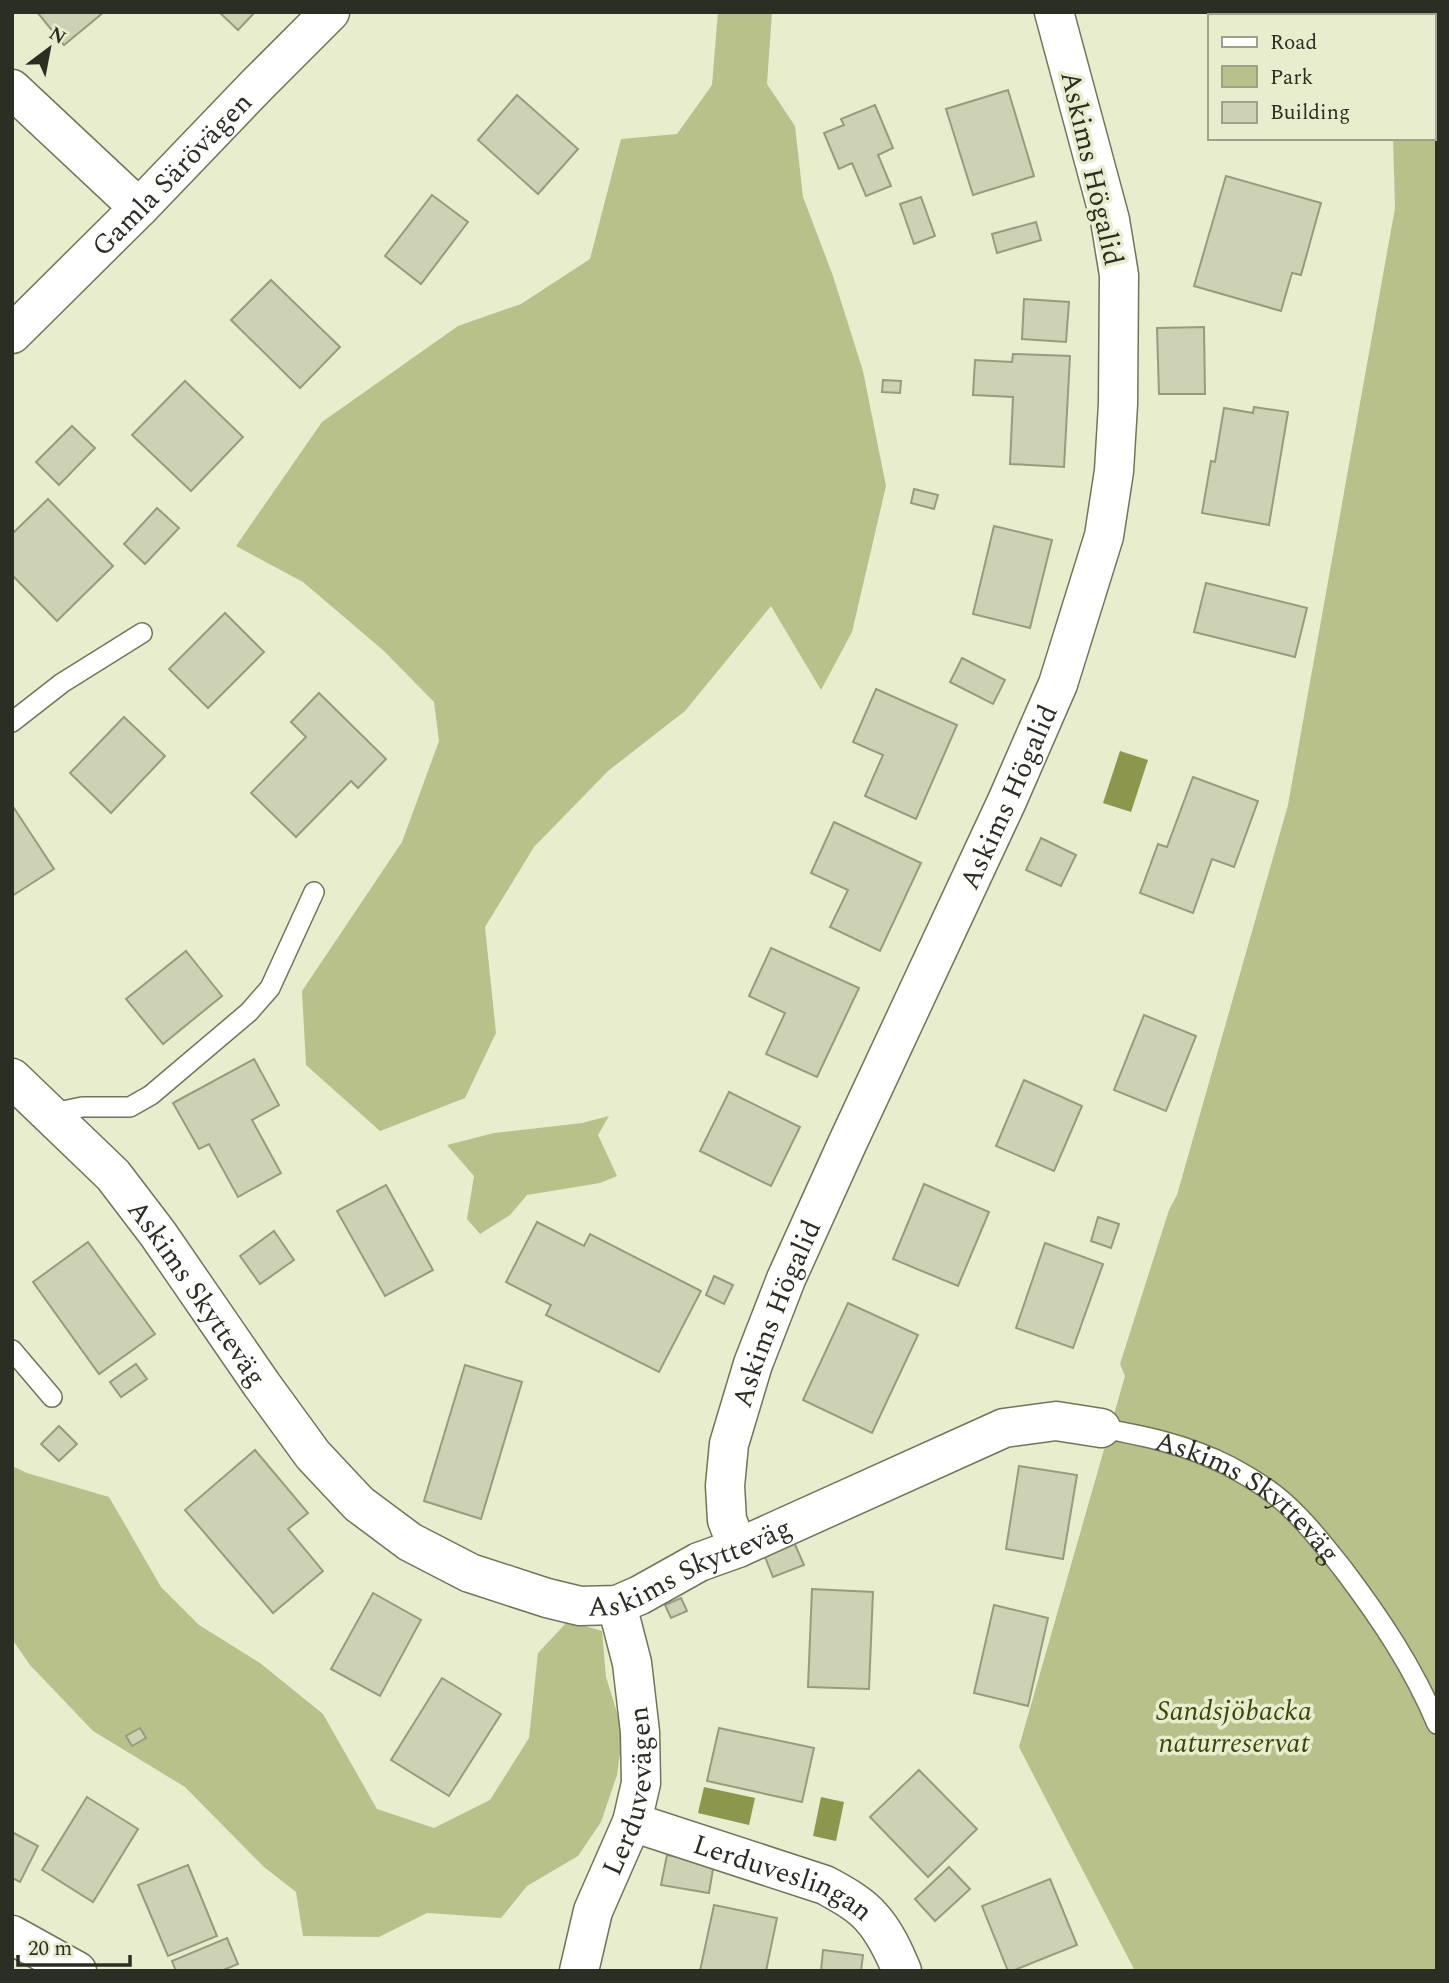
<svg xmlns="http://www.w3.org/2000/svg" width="1449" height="1983" viewBox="0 0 1449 1983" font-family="Spectral,serif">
  <rect width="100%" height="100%" fill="#e7edcd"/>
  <g fill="#b8c18a">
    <path d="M 718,12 L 772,12 L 767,84 L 795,126 L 803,197 L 833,276 L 863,371 L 886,486 L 852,632 L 821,690 L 771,606 L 685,711 L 608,771 L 534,847 L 485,927 L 496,1033 L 465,1098 L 380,1131 L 306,1065 L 302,991 L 402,842 L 439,741 L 434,702 L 384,651 L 303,582 L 236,546 L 322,422 L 458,326 L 521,304 L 590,259 L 621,139 L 677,134 L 712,85 Z"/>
    <path d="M 1380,12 L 1437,12 L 1437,1971 L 1135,1971 L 1019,1747 L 1125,1376 L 1120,1364 L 1169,1210 L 1177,1195 L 1288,805 L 1395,208 L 1393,138 L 1433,138 L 1433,16 L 1381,16 Z"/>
    <path d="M 609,1116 L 598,1135 L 617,1176 L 600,1183 L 527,1195 L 510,1215 L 480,1234 L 467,1219 L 474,1176 L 447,1145 L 494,1133 L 582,1123 Z"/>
    <path d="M 12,1466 L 27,1473 L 109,1497 L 161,1587 L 199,1625 L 260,1663 L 323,1714 L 377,1809 L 434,1828 L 490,1800 L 529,1738 L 538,1653 L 568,1621 L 602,1631 L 606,1677 L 623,1732 L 617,1775 L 601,1822 L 578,1856 L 527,1886 L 501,1918 L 427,1913 L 379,1937 L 303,1936 L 296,1892 L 264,1867 L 185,1787 L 93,1731 L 30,1665 L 12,1639 Z"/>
  </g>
  <g fill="#8c964d">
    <path d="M 1120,751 L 1148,760 L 1131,812 L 1103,803 Z"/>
    <path d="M 704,1787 L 755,1798 L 749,1825 L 698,1813 Z"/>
    <path d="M 821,1797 L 844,1802 L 836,1841 L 813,1836 Z"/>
  </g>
  <g fill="#cdd2b4" stroke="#969c7e" stroke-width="2">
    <path d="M 37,12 L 104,12 L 64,45 Z"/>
    <path d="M 219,12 L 255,12 L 238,30 Z"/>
    <path d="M 1271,12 L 1330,12 L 1331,16 L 1272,16 Z"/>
    <path d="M 1008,90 L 1034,176 L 973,195 L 946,109 Z"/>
    <path d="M 517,95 L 578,149 L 538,194 L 478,140 Z"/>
    <path d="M 875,105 L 893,148 L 878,155 L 891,186 L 866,196 L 852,163 L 839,169 L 824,133 L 844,125 L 841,119 Z"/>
    <path d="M 1226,176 L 1321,203 L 1301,275 L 1292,273 L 1281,311 L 1194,286 Z"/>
    <path d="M 432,195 L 468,222 L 421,284 L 385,256 Z"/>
    <path d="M 921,197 L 935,236 L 914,244 L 900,204 Z"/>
    <path d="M 1036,222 L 1041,240 L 997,253 L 992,234 Z"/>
    <path d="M 271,280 L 340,347 L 300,388 L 231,320 Z"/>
    <path d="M 1024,299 L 1069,302 L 1066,342 L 1022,339 Z"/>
    <path d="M 1204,327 L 1205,394 L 1159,394 L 1157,328 Z"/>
    <path d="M 1013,354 L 1070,356 L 1064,467 L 1010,464 L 1013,397 L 973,395 L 975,360 L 1012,362 Z"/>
    <path d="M 883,380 L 901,381 L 900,393 L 882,392 Z"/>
    <path d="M 185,381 L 243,437 L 191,491 L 132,435 Z"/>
    <path d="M 1254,407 L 1288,412 L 1269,525 L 1202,513 L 1211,461 L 1215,462 L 1224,408 L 1253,413 Z"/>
    <path d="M 72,426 L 95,448 L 59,485 L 36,462 Z"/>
    <path d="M 914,489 L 938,495 L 934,509 L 911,503 Z"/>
    <path d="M 48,499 L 113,566 L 57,621 L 12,575 L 12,534 Z"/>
    <path d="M 157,508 L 179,528 L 145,564 L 124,544 Z"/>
    <path d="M 994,526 L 1052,540 L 1030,628 L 973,614 Z"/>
    <path d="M 1206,583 L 1307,608 L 1295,657 L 1194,632 Z"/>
    <path d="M 225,613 L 264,652 L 208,708 L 169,669 Z"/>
    <path d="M 962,658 L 1005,680 L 993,704 L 950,682 Z"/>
    <path d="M 876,689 L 957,725 L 916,819 L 865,796 L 883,755 L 853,742 Z"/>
    <path d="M 319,693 L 386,759 L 358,788 L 351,781 L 296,837 L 251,793 L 306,737 L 291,722 Z"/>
    <path d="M 124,717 L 165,756 L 111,813 L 70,773 Z"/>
    <path d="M 1193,777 L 1258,801 L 1234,867 L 1212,859 L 1193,913 L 1140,893 L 1158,844 L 1167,847 Z"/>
    <path d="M 12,805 L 54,869 L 12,896 Z"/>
    <path d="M 834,822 L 921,863 L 880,951 L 830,927 L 848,890 L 811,873 Z"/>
    <path d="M 1041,838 L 1076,855 L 1061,886 L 1026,870 Z"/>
    <path d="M 771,948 L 859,988 L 817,1077 L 766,1054 L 785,1013 L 749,996 Z"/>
    <path d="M 186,951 L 222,996 L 163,1044 L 126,999 Z"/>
    <path d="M 1144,1015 L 1196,1036 L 1166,1111 L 1114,1090 Z"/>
    <path d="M 254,1059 L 279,1105 L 252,1120 L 281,1173 L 238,1197 L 209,1144 L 199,1149 L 173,1103 Z"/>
    <path d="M 1024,1080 L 1082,1106 L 1054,1171 L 996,1146 Z"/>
    <path d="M 729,1092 L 800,1127 L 771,1186 L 700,1151 Z"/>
    <path d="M 924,1184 L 989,1212 L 958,1286 L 893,1259 Z"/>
    <path d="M 386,1185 L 433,1270 L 385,1296 L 337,1211 Z"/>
    <path d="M 1098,1217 L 1119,1224 L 1111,1248 L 1091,1241 Z"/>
    <path d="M 537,1222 L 584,1246 L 590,1234 L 701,1291 L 659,1372 L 546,1315 L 551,1305 L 506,1282 Z"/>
    <path d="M 274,1231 L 294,1260 L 260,1284 L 240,1256 Z"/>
    <path d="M 88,1242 L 155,1334 L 99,1374 L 33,1282 Z"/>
    <path d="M 1045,1243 L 1103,1264 L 1073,1348 L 1016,1328 Z"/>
    <path d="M 714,1276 L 733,1285 L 724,1304 L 706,1295 Z"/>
    <path d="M 848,1303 L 918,1335 L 872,1433 L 803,1400 Z"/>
    <path d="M 136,1364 L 147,1379 L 121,1397 L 110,1382 Z"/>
    <path d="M 465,1365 L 522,1382 L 481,1519 L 424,1501 Z"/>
    <path d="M 59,1426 L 77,1444 L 59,1461 L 41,1444 Z"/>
    <path d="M 255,1450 L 308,1513 L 288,1529 L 323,1571 L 273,1613 L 185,1510 Z"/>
    <path d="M 1019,1466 L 1077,1475 L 1063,1559 L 1006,1549 Z"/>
    <path d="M 793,1540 L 804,1565 L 773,1577 L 763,1552 Z"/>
    <path d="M 812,1589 L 873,1592 L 869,1689 L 808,1687 Z"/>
    <path d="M 373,1593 L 421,1620 L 380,1696 L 331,1669 Z"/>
    <path d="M 681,1598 L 687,1611 L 671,1618 L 665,1605 Z"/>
    <path d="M 994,1605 L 1048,1618 L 1028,1706 L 974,1693 Z"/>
    <path d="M 442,1678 L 501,1714 L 449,1796 L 391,1760 Z"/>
    <path d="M 140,1728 L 146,1738 L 132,1746 L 126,1736 Z"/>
    <path d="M 719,1728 L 814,1748 L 802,1802 L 707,1781 Z"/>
    <path d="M 919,1770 L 977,1829 L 928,1877 L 870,1817 Z"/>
    <path d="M 87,1797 L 138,1829 L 93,1902 L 42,1870 Z"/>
    <path d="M 12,1832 L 38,1846 L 20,1882 L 12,1878 Z"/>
    <path d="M 667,1855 L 714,1863 L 709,1893 L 661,1885 Z"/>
    <path d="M 188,1865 L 217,1936 L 168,1956 L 138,1885 Z"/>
    <path d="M 949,1867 L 970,1889 L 935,1921 L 915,1899 Z"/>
    <path d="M 1050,1879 L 1077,1945 L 1012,1971 L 1008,1971 L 982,1906 Z"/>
    <path d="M 714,1905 L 777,1918 L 766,1971 L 700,1971 Z"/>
    <path d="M 227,1938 L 238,1964 L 221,1971 L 176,1971 L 172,1961 Z"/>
    <path d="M 823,1950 L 863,1955 L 861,1971 L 821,1971 Z"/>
  </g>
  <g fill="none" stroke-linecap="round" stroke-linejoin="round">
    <g stroke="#707559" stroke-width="22">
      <g id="service">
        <path d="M 12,722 L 62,683 L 142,633"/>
        <path d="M 49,1114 L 82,1107 L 130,1107 L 151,1095 L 249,1012 L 270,988 L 314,892"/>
        <path d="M 12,1350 L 52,1397"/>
        <path id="s1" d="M 1101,1428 C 1145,1436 1188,1445 1229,1466 C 1244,1474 1261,1484 1274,1494 C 1299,1513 1324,1545 1343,1569 C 1380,1618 1413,1667 1437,1724"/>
      </g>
    </g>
    <g stroke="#707559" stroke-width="41">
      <g id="minor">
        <path d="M 12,89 L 139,208"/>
        <path id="s2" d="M 12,1078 L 113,1175 L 158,1234 L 262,1385 L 313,1455 L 359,1504 L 410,1542 L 470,1573 L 547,1598 L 580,1606 L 617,1605 L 640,1595 L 699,1562 L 738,1548 L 1004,1428 L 1056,1421 L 1101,1428"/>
        <path id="s3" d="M 738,1548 L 727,1520 L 725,1486 L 729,1444 L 753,1364 L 786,1279 L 847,1144 L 1007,801 L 1058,684 L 1104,536 L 1114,471 L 1118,404 L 1119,275 L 1110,220 L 1054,12"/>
        <path id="s4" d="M 632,1822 L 825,1885 C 841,1894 859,1903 871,1917 C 885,1932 894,1952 902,1971"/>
        <path d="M 12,1935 L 77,1971"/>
        <path id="s5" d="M 579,1971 L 593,1911 L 632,1822 L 641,1783 L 640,1732 L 632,1663 L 617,1605"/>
      </g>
    </g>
    <g stroke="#707559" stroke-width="41">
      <g id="tertiary">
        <path id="s6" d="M 12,334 L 139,208 L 258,84 L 330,12"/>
      </g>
    </g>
    <use href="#service" stroke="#fff" stroke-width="19"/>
    <use href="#minor" stroke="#fff" stroke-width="38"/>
    <use href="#tertiary" stroke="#fff" stroke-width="38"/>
  </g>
  <g text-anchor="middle" stroke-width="7" stroke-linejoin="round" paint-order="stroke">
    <g font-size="28" fill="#2b2e22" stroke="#e7edcd">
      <text transform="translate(1093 168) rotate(77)" y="10">Askims Högalid</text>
      <text dy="10" stroke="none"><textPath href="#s6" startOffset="226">Gamla Särövägen</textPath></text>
      <text dy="10" stroke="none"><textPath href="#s3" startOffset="812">Askims Högalid</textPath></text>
      <text dy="10" stroke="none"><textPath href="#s2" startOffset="285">Askims Skytteväg</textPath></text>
      <text dy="10" stroke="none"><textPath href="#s3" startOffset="245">Askims Högalid</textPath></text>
      <text dy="10" stroke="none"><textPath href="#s1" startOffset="166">Askims Skytteväg</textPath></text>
      <text dy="10" stroke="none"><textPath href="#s2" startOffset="915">Askims Skytteväg</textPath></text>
      <text dy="10" stroke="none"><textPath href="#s5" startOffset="189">Lerduvevägen</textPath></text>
      <text dy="10" stroke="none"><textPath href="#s4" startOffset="161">Lerduveslingan</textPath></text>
    </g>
    <g font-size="28" font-style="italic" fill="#3d440b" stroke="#e7edcd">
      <text x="1234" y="1720">Sandsjöbacka<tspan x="1234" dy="32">naturreservat</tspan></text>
    </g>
  </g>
  <rect width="1449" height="1983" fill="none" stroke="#2b2e22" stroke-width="28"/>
  <rect x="1208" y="14" width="228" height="126" fill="#e7edcd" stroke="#9ca189" stroke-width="2"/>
  <rect x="1222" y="37" width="35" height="10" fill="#ffffff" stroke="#9ca189" stroke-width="2"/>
  <text x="1270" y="49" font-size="21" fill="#2b2e22">Road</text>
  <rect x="1222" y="66" width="35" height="21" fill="#b8c18a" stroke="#9ca189" stroke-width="2"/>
  <text x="1270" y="84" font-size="21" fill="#2b2e22">Park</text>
  <rect x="1222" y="102" width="35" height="21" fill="#cdd2b4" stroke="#9ca189" stroke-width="2"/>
  <text x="1270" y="119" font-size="21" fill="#2b2e22">Building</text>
  <g transform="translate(49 49) rotate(32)" stroke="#e7edcd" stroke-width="5" paint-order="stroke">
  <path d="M0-5L12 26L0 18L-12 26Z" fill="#2b2e22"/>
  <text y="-10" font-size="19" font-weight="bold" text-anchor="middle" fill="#2b2e22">N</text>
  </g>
  <path d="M18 1955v10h112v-10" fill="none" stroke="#2b2e22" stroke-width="3.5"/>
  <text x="28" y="1955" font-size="21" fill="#2b2e22" stroke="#e7edcd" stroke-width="5" paint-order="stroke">20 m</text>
</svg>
